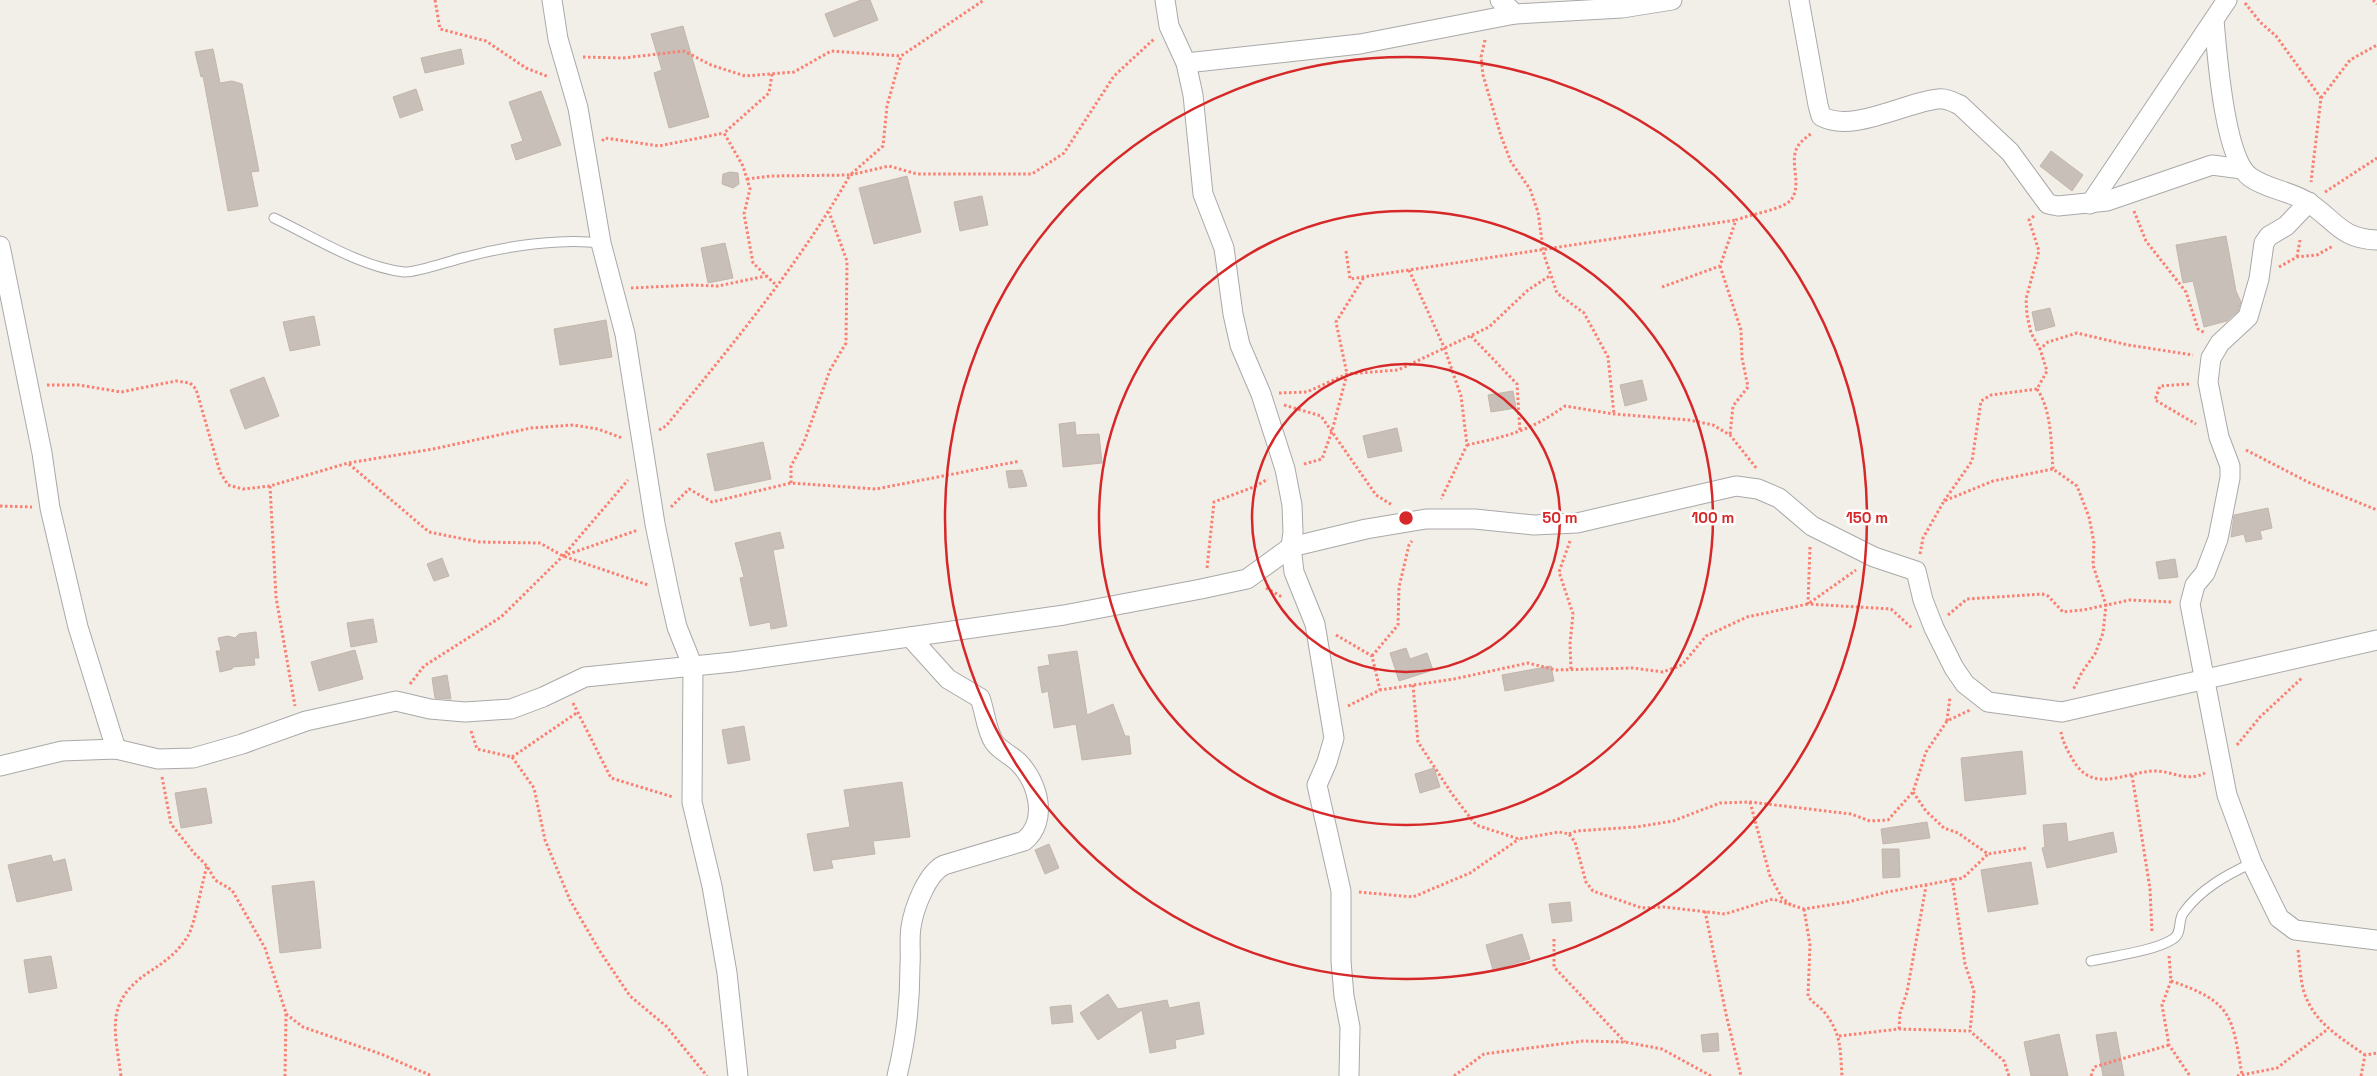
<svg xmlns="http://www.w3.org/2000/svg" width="2377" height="1076" viewBox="0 0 2377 1076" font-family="'Space Grotesk',sans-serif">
  <rect width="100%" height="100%" fill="#f2efe9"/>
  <g fill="#c7bfb8" stroke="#c4b6ab">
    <path d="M 861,0 L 870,0 L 878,20 L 834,37 L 825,14 Z"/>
    <path d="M 683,26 L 709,117 L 669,128 L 654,73 L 662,70 L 651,34 Z"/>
    <path d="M 213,49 L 220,83 L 232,81 L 242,84 L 259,171 L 251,172 L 258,206 L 228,211 L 203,76 L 201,77 L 195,52 Z"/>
    <path d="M 461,49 L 464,64 L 425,73 L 421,58 Z"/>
    <path d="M 416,89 L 423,110 L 400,118 L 393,97 Z"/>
    <path d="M 541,91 L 561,145 L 516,160 L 511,145 L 523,141 L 509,102 Z"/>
    <path d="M 2051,151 L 2083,175 L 2072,191 L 2040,166 Z"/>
    <path d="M 730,172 L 738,173 L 739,184 L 733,188 L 722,184 L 723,174 Z"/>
    <path d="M 907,176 L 921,232 L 874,244 L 859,188 Z"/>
    <path d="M 982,196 L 988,225 L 960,231 L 954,202 Z"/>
    <path d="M 2226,236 L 2236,291 L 2241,302 L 2238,311 L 2227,321 L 2204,327 L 2193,281 L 2183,283 L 2176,245 Z"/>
    <path d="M 725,243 L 733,278 L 708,283 L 701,248 Z"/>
    <path d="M 2050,308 L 2055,326 L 2036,331 L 2032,312 Z"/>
    <path d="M 314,316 L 320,345 L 290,351 L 283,322 Z"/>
    <path d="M 606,320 L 612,357 L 560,365 L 554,329 Z"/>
    <path d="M 264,377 L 279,416 L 245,429 L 230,390 Z"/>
    <path d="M 1642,380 L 1647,400 L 1625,406 L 1620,385 Z"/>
    <path d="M 1513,391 L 1516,408 L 1491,412 L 1488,395 Z"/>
    <path d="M 1075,422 L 1076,435 L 1099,434 L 1102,463 L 1063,467 L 1059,424 Z"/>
    <path d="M 1397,428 L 1402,451 L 1368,458 L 1363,436 Z"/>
    <path d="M 763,442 L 771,479 L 715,491 L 707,454 Z"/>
    <path d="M 1022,470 L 1027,486 L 1009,488 L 1006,471 Z"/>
    <path d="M 2268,508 L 2272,528 L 2260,531 L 2262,539 L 2246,542 L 2244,534 L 2231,537 L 2234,515 Z"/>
    <path d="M 780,532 L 784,548 L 773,550 L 787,626 L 771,629 L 770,622 L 750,626 L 740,578 L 744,577 L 735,543 Z"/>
    <path d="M 442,558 L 449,576 L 434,581 L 427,564 Z"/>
    <path d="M 2175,559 L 2178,577 L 2159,579 L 2156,562 Z"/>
    <path d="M 373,619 L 377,642 L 351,647 L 347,623 Z"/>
    <path d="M 256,632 L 259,658 L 254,658 L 255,665 L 233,667 L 232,669 L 220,672 L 216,651 L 221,651 L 218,638 L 228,636 L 235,638 L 239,634 Z"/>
    <path d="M 1406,648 L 1410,659 L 1427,653 L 1433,670 L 1399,681 L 1390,653 Z"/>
    <path d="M 355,650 L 363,679 L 319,691 L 311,662 Z"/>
    <path d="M 1077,651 L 1087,715 L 1113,704 L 1125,736 L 1129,736 L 1131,754 L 1082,760 L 1076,724 L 1054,728 L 1048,691 L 1042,693 L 1038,667 L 1050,665 L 1048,655 Z"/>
    <path d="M 1551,666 L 1554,681 L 1505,691 L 1502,675 Z"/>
    <path d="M 447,675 L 451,699 L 435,698 L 432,678 Z"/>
    <path d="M 744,726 L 750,760 L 728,764 L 722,730 Z"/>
    <path d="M 2022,751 L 2026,794 L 1965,801 L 1961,758 Z"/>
    <path d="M 1434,768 L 1440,787 L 1420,793 L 1415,774 Z"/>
    <path d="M 902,782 L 910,837 L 873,841 L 875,854 L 831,860 L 833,868 L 814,871 L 807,834 L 850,827 L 844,790 Z"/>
    <path d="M 206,788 L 212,823 L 181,828 L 175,793 Z"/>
    <path d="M 1927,822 L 1930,838 L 1883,844 L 1881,829 Z"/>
    <path d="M 2066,823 L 2068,842 L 2113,832 L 2117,852 L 2047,868 L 2042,848 L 2045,847 L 2043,825 Z"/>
    <path d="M 1049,844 L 1059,868 L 1045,874 L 1035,850 Z"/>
    <path d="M 1882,849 L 1899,849 L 1900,877 L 1883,878 Z"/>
    <path d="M 51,855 L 53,862 L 65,859 L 72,890 L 17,902 L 8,865 Z"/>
    <path d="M 2031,862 L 2038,904 L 1988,912 L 1981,870 Z"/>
    <path d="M 314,881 L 321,948 L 280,953 L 272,886 Z"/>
    <path d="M 1570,902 L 1572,921 L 1552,923 L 1549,904 Z"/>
    <path d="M 1522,934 L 1530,959 L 1493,970 L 1486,945 Z"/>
    <path d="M 51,956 L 57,988 L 29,993 L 24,960 Z"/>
    <path d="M 1108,994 L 1118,1009 L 1167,1000 L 1169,1008 L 1199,1002 L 1204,1034 L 1175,1040 L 1176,1048 L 1150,1053 L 1142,1010 L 1098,1040 L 1080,1013 Z"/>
    <path d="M 1071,1005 L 1073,1022 L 1052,1024 L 1050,1007 Z"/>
    <path d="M 2116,1032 L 2124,1076 L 2103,1076 L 2096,1035 Z"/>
    <path d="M 1718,1033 L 1719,1051 L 1703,1052 L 1701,1035 Z"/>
    <path d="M 2059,1034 L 2068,1076 L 2031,1076 L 2024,1042 Z"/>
  </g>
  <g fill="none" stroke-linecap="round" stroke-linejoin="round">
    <g stroke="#a9a9a9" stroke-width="11">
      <g id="lane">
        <path d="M 274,218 C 314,237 360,267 404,272 C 416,273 452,260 466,257 C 506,246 561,238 601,243"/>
        <path d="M 2091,961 C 2113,956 2155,951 2173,939 C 2183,933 2177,920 2184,912 C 2201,889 2226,875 2252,863"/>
      </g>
    </g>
    <g stroke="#a9a9a9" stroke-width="21">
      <g id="street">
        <path d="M 552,0 L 558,39 L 578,108 L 601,243 L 625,334 L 655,524 L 669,592 L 677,627 L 693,667 L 692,802 L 712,886 L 727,973 L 738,1076"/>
        <path d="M 1165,0 L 1169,26 L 1186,63 L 1193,95 L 1203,194 L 1224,248 L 1233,314 L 1240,345 L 1261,394 L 1285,469 L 1292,505 L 1293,532 L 1291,547 L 1294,572 L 1315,624 L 1334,738 L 1327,762 L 1317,785 L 1341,891 L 1341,961 L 1344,996 L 1350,1027 L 1349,1076"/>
        <path d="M 1500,0 L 1515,14 L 1622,8 L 1672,0"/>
        <path d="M 1799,0 L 1818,105 L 1821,116 C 1851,134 1906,102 1938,99 C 1946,98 1953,102 1960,105 L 2010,152 L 2048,204 L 2058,206 L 2107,201 L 2212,165 L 2242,169"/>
        <path d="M 2214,20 C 2217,53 2224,158 2250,177 C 2268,190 2292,191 2309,203 C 2336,221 2341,239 2377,240"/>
        <path d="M 1186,63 L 1360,44 L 1515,14"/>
        <path d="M 2309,202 L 2286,226 L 2269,236 L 2264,243 L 2259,279 L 2248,317 L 2220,343 L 2211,358 L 2208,382 L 2219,437 L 2230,466 L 2230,478 L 2218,539 L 2205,573 L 2195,585 L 2190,604 L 2227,795 L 2252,863 L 2279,918 L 2295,930 L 2377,940"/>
        <path d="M 2090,204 L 2227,0"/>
        <path d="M 0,246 L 42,453 L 50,508 L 78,627 L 116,749"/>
        <path d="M 0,766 L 62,751 L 116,749 L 158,759 L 193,758 L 242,744 L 306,721 L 396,701 L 430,709 L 465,712 L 511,709 L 543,697 L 585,677 L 733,662 L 1064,615 L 1201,589 L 1247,579 L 1291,547 L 1366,529 L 1426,519 L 1475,519 L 1534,525 L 1577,523 L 1736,486 L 1758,489 L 1779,498 L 1812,526 L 1874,557 L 1916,571 L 1923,600 L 1934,628 L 1954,668 L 1965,684 L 1988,702 L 2062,712 L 2377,640"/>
        <path d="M 897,1076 C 906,1040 910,1002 910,965 C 911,953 909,940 911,927 C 914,908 927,873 944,865 L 1024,841 C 1049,821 1038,782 1018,762 C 1011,755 999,750 994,742 C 986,730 985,711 980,698 L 948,679 L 910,637"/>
      </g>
    </g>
    <g stroke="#fa8072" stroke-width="3" stroke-dasharray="2.5 2.5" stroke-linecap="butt">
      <path d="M 435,0 L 440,29 L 486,41 L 526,68 L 549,77"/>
      <path d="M 2373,0 L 2377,4"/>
      <path d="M 2245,3 L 2260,22 L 2276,36 L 2321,98 L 2311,182"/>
      <path d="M 1485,40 L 1481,57 L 1483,75 L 1501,136 L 1511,162 L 1530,189 L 1538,212 L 1544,255 L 1557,293 L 1584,313 L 1608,357 L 1614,414"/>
      <path d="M 583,57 L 623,58 L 684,51 L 711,65 L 745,76 L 794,72 L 831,51 L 901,56"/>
      <path d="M 772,74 L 769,93 L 724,133 L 743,166 L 750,189 L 744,214 L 753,263 L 776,285"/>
      <path d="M 2321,98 L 2350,60 L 2377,45"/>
      <path d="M 602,141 L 605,138 L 659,146 L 724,133"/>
      <path d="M 747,179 L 771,176 L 850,175 L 883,146 L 887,106 L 901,56 L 984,0"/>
      <path d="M 2325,192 L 2377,158"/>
      <path d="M 2134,211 L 2146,241 L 2186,292 L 2198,329 L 2205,333"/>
      <path d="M 2034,216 L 2029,220 L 2039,251 L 2026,299 L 2027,315 L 2031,333 L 2040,349"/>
      <path d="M 1346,251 L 1350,279 L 1736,220"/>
      <path d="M 2297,257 L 2300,240"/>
      <path d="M 1720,266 L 1741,330 L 1742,358 L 1748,387 L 1733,406 L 1730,435"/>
      <path d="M 2279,267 L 2297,257 L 2317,255 L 2333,246"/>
      <path d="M 1409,270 L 1444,347 L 1461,396 L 1467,445 L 1441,499"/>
      <path d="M 1662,287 L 1720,266 L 1736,220 C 1748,215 1784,209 1791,200 C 1803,184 1788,162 1798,146 C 1801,141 1807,137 1812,133"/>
      <path d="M 631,288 L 691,285 L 718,286 L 766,276"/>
      <path d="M 1471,336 L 1517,384 L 1520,432"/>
      <path d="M 2189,384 L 2160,386 L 2155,400 L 2196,424"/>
      <path d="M 47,385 L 79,385 L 121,392 L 176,381 L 190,383 L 196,389 L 220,472 L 228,485 L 243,489 L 270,486 L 348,463 L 433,449 L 531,428 L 573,425 L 598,429 L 622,438"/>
      <path d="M 2037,389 C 2052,411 2051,444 2053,469"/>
      <path d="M 1279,393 L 1307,392 L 1347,374 L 1398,370 L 1489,327 L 1528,290 L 1551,275"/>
      <path d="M 1284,405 L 1321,416 L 1376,495 L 1392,505"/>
      <path d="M 659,430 L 666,426 C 731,346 799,265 850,175 L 889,166 L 917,174 L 1032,174 L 1064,153 L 1114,76 L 1154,39"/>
      <path d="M 1467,445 C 1508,436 1530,431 1565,406 L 1614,414 L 1689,420 L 1713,425 L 1730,435 L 1757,469"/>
      <path d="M 2246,450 L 2308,482 L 2377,510"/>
      <path d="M 349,464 L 429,532 L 479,542 L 540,543 L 563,556 L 648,585"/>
      <path d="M 1304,464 L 1322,459 L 1332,431 L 1347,374 L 1336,322 L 1364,277"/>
      <path d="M 791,483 L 791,466 L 804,442 L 830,370 L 846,343 L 847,261 L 829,212"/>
      <path d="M 270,486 L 276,597 L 295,706"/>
      <path d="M 1944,501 L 1972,461 L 1981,401 L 1991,395 L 2037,389 L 2047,371 L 2040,349 L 2048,342 L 2077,333 L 2128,345 L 2193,355"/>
      <path d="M 0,506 L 32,507"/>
      <path d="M 671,507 L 689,489 L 712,502 L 791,483 L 876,489 L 1020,461"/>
      <path d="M 1570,541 L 1559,572 L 1573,614 L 1570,644 L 1571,669"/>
      <path d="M 1810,547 L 1808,604 L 1891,609 L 1913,629"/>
      <path d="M 1920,554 L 1923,538 L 1944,501 L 1993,481 L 2053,469 L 2077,486 L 2089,517 L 2094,543 L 2093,565 L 2106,605 L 2103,633 L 2095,654 L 2082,672 L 2073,690"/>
      <path d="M 563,556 L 638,530"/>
      <path d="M 1207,568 L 1214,502 L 1256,486 L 1268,479"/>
      <path d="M 1266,588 L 1282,597"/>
      <path d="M 1948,615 L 1967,599 L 2042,594 L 2048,596 L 2063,612 L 2083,610 L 2130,600 L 2172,602"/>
      <path d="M 1336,635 L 1372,656 L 1380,690"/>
      <path d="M 1372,656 L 1398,625 L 1399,587 L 1409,545 L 1412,541"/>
      <path d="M 410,684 L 424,666 L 501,617 L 563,556 L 628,480"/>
      <path d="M 1413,685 L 1418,742 L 1452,794 L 1476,825 L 1519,839 L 1559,832 L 1569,834 L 1575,842 L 1586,882 L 1593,891 L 1642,908 L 1664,907 L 1725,914 L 1773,899 L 1791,905"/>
      <path d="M 573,703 L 611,778 L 673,797"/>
      <path d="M 1348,706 L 1380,690 L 1454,679 L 1528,663 L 1556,670 L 1633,668 L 1663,672 L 1682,665 L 1706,636 L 1747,617 L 1808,604 L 1856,570"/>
      <path d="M 1947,721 L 1950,697"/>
      <path d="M 471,731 L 477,749 L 512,757 L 534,788 L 545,840 L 570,900 L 599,950 L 630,996 L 666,1026 L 707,1076"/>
      <path d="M 2061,732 C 2062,740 2068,752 2073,760 C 2093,794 2122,773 2153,771 C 2172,770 2185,783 2205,773"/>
      <path d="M 2237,745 L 2260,717 L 2302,678"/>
      <path d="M 512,757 L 578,712"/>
      <path d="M 2132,775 L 2150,889 L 2152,933"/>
      <path d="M 162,777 L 171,824 L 194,853 L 207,866 L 215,880 L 232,890 L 265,948 L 286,1013 L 285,1076"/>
      <path d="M 1913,792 L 1926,811 L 1944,828 L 1958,833 L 1988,854 L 2026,848"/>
      <path d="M 1750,802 L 1770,876 L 1782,898 L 1791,905 L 1804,909 L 1848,902 L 1887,892 L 1963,878 L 1988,854"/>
      <path d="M 1569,834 L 1576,831 L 1636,827 L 1673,821 L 1720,803 L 1750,802 L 1851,814 L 1870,821 L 1888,820 L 1913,792 L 1926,752 L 1947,721 L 1970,710"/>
      <path d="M 1952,878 L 1965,964 L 1974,991 L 1970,1031"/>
      <path d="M 1359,892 L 1413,897 L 1470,873 L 1519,839"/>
      <path d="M 1804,909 L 1810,945 L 1808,996 C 1813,1004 1820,1006 1825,1013 C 1842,1035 1840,1050 1842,1076"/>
      <path d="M 1705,911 L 1726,1014 L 1741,1076"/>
      <path d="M 1554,939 L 1554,967 L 1625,1042"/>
      <path d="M 2298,950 C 2300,964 2300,979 2304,992 C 2314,1023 2340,1037 2365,1055"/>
      <path d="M 2169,956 L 2171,981 L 2162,1005 L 2169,1045 L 2190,1076"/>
      <path d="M 2171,981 C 2233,1002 2232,1016 2242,1075"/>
      <path d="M 286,1014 L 303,1027 L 381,1054 L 432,1076"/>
      <path d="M 1899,1029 L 1900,1013 L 1907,992 L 1926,886"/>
      <path d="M 1839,1036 L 1899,1029 L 1970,1031 L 2004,1061 L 2009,1076"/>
      <path d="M 121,1076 C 115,1030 104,1002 149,972 C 165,962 178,952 188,936 C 195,924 202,882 207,866"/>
      <path d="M 1454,1076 L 1484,1054 L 1583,1041 L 1625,1042 L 1662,1049 L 1711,1076"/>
      <path d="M 2091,1076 L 2094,1067 L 2169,1045"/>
      <path d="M 2237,1076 L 2277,1068 L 2328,1029"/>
      <path d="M 2361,1076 L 2365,1055 L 2377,1053"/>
    </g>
    <use href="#lane" stroke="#fff" stroke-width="9"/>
    <use href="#street" stroke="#fff" stroke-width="19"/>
  </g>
  <g fill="none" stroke="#d62828" stroke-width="2.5">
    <circle cx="1406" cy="518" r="154"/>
    <circle cx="1406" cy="518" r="307"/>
    <circle cx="1406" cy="518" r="461"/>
  </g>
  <circle cx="1406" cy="518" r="8" fill="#d62828" stroke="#fff" stroke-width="2.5"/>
  <g font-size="15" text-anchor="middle" font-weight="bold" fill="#d62828" stroke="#fff" stroke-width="5" stroke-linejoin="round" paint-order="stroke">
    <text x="1560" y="523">50 m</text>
    <text x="1713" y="523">100 m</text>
    <text x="1867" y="523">150 m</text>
  </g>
</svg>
